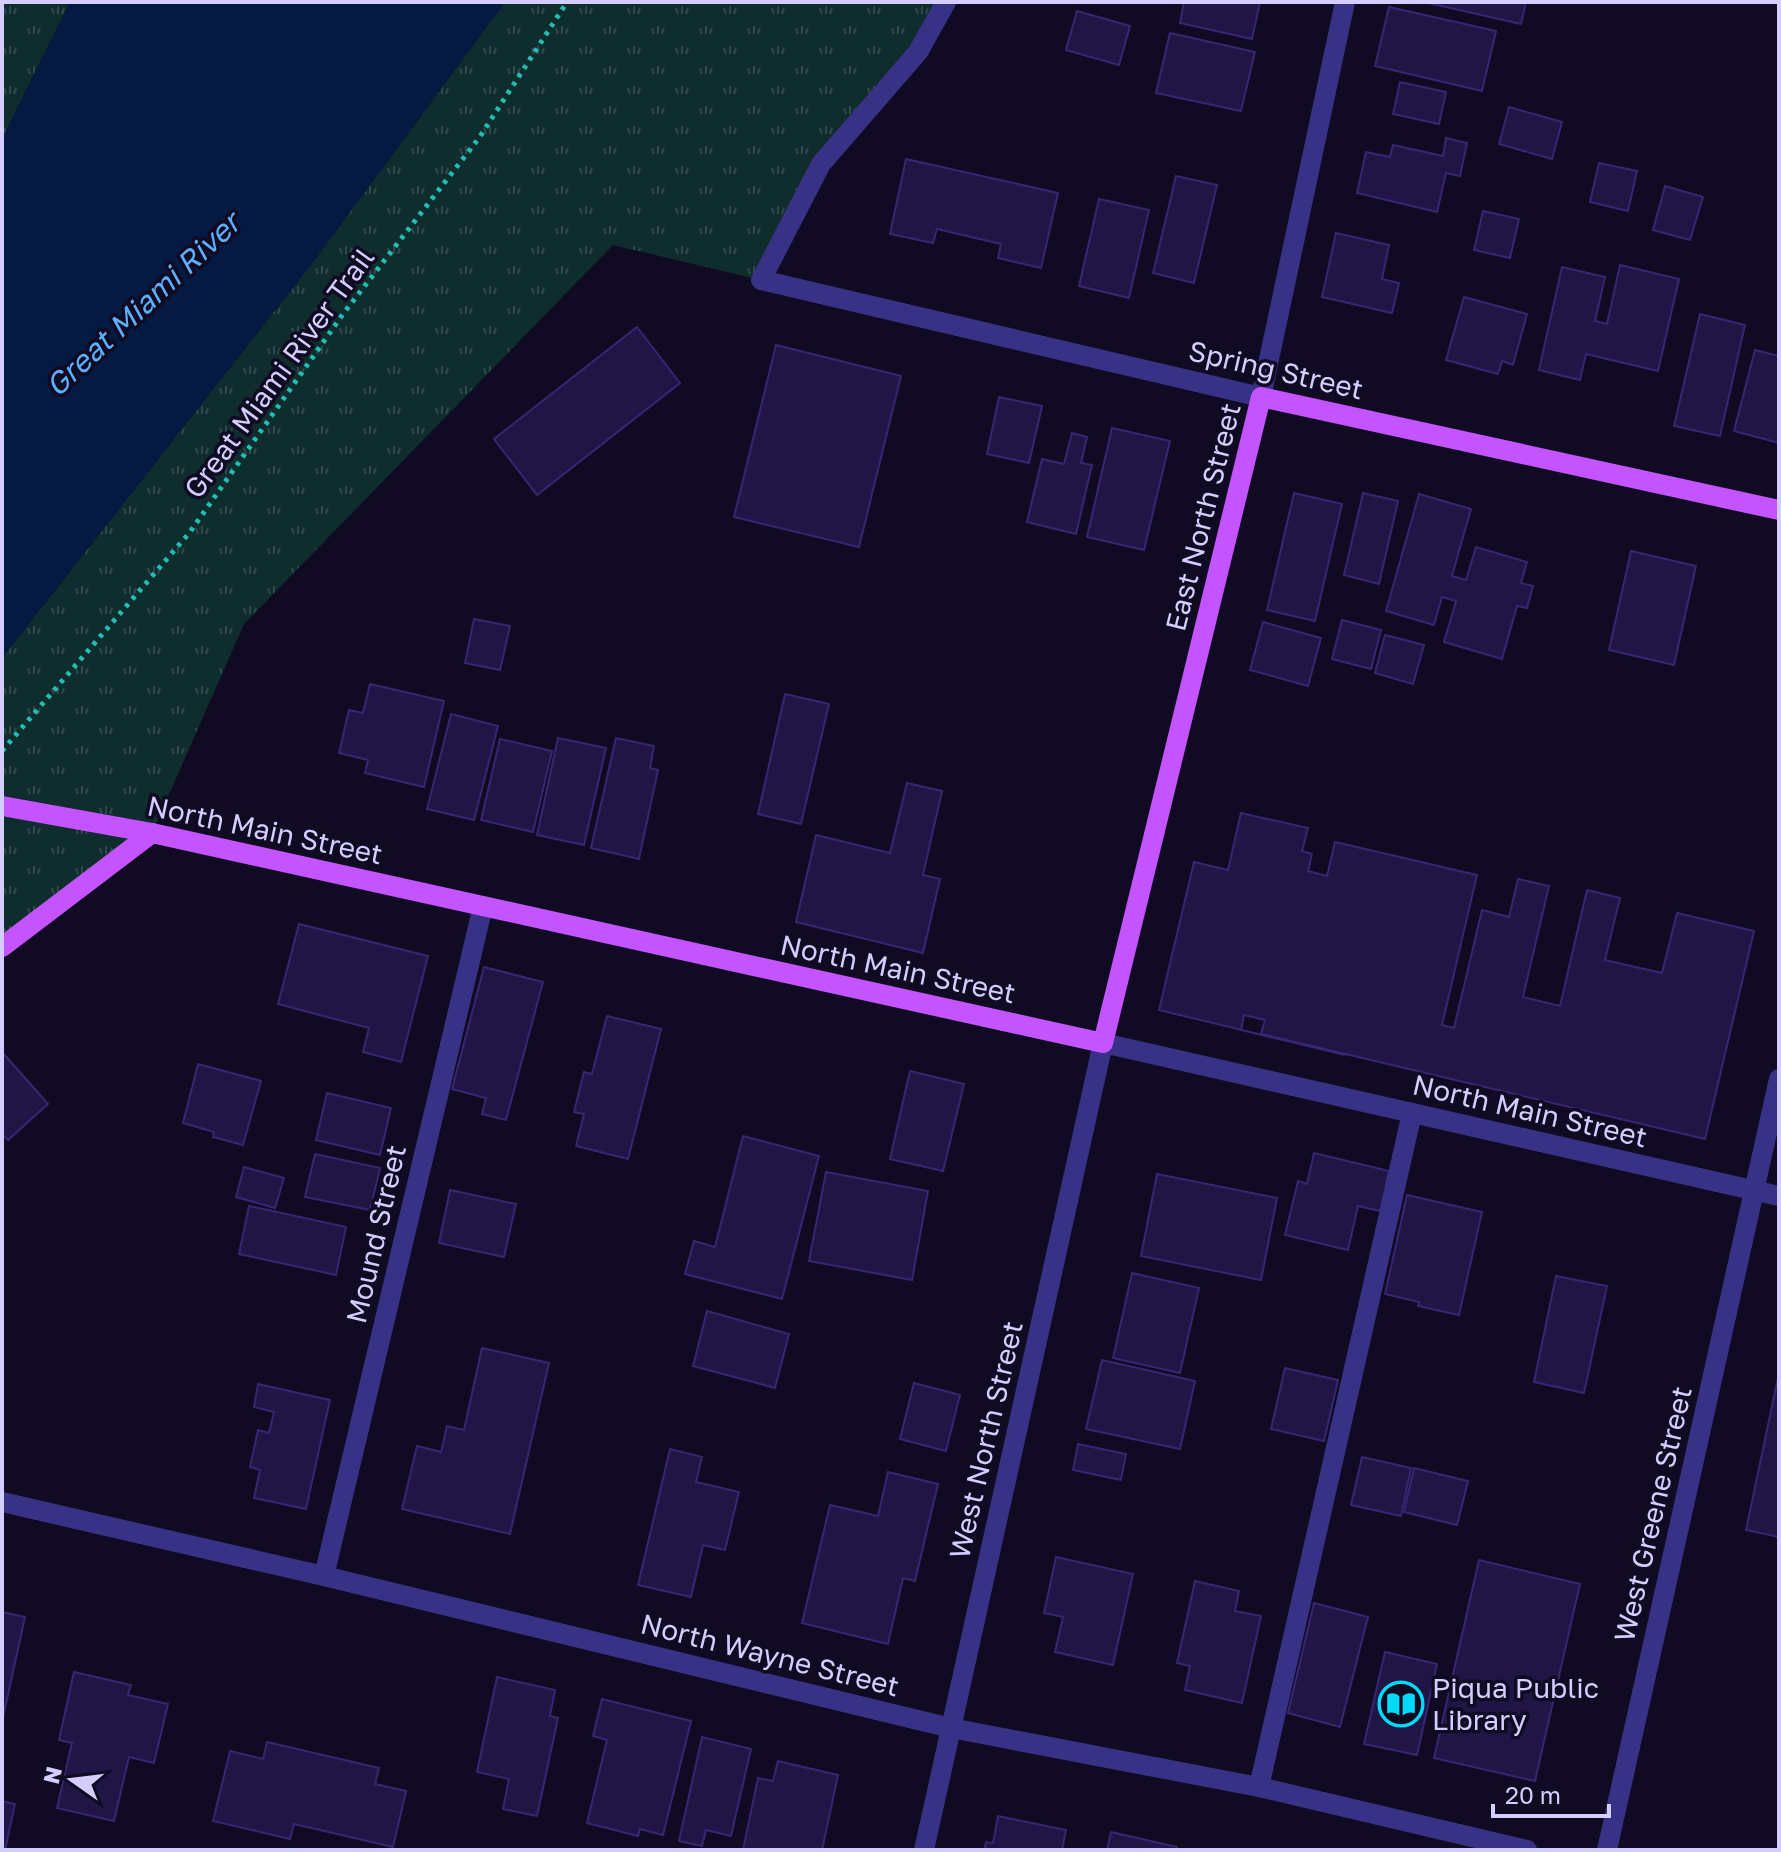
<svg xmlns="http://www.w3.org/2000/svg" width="1781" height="1852" viewBox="0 0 1781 1852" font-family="'Golos Text',sans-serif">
  <defs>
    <pattern id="grass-tufts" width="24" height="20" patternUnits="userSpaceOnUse" patternTransform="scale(2)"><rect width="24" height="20" fill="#0e2d2c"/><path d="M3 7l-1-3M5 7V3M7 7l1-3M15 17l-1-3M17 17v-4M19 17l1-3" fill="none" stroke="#304a4c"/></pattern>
  </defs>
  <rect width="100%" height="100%" fill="#100b22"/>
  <g fill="url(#grass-tufts)">
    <path d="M 2,2 L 70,2 L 2,139 Z"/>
    <path d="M 505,2 L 946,2 L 821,164 L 761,280 L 613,245 L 244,624 L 152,833 L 2,947 L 2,658 L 313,262 Z"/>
  </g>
  <path fill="#051a42" d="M 70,2 L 505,2 L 313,262 L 2,658 L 2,139 Z"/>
  <g fill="#201645" stroke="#372673" stroke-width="2">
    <path d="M 1184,2 L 1260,2 L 1252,39 L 1180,23 Z"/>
    <path d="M 1424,2 L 1526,2 L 1521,24 Z"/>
    <path d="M 1389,7 L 1496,31 L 1482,91 L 1375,66 Z"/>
    <path d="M 1077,11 L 1130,26 L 1119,65 L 1066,50 Z"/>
    <path d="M 1170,33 L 1255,52 L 1241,111 L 1156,93 Z"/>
    <path d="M 1400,82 L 1446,92 L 1439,124 L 1393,114 Z"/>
    <path d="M 1509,107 L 1562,122 L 1552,159 L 1499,144 Z"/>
    <path d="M 1446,138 L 1467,143 L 1460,176 L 1446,173 L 1437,212 L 1357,193 L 1366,152 L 1390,157 L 1393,145 L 1443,156 Z"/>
    <path d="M 906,159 L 1058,193 L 1041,268 L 998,258 L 1001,244 L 937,229 L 933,243 L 890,234 Z"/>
    <path d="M 1599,163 L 1637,171 L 1628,211 L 1590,202 Z"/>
    <path d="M 1176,176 L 1217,185 L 1194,283 L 1153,273 Z"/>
    <path d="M 1665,186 L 1703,197 L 1690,240 L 1653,230 Z"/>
    <path d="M 1099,199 L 1149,210 L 1129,298 L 1079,286 Z"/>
    <path d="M 1483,211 L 1519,219 L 1510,258 L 1474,250 Z"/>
    <path d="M 1336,233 L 1389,245 L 1382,279 L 1399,283 L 1392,313 L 1322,297 Z"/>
    <path d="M 1620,265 L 1679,279 L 1658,371 L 1586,354 L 1580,380 L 1539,370 L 1562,267 L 1605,277 L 1595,321 L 1607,324 Z"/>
    <path d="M 1464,297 L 1527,314 L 1513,365 L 1502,361 L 1498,374 L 1446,360 Z"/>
    <path d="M 1700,314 L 1745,325 L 1720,436 L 1674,426 Z"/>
    <path d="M 637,327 L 680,383 L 537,495 L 494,439 Z"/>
    <path d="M 776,345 L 901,376 L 859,547 L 734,517 Z"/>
    <path d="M 1755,350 L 1779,356 L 1779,443 L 1734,431 Z"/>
    <path d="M 999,397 L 1042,406 L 1029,463 L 987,454 Z"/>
    <path d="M 1112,428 L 1170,441 L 1144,550 L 1087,537 Z"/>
    <path d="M 1072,433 L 1087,437 L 1081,463 L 1092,465 L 1076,534 L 1027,522 L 1042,459 L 1064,464 Z"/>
    <path d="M 1294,493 L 1342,504 L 1315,621 L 1267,610 Z"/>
    <path d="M 1363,493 L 1398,501 L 1379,584 L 1344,575 Z"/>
    <path d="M 1419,494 L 1471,509 L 1452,576 L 1466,580 L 1476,547 L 1527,562 L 1521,583 L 1533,586 L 1527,608 L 1517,606 L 1502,659 L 1444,642 L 1456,601 L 1442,597 L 1434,625 L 1386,611 Z"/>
    <path d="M 1631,551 L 1696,566 L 1674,665 L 1609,650 Z"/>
    <path d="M 474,619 L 510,626 L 500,670 L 465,663 Z"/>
    <path d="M 1342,620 L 1381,630 L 1371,669 L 1332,659 Z"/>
    <path d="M 1263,622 L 1321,638 L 1308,686 L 1250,670 Z"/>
    <path d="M 1385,635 L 1424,645 L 1413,684 L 1375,673 Z"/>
    <path d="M 370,684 L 444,701 L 424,787 L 365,773 L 368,760 L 339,753 L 349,710 L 363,713 Z"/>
    <path d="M 785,694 L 829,704 L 801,824 L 758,814 Z"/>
    <path d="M 451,714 L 498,726 L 474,820 L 427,809 Z"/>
    <path d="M 558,738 L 606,748 L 584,845 L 537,835 Z"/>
    <path d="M 616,738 L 654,746 L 650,768 L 658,770 L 639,859 L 591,848 Z"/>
    <path d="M 500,739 L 552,751 L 533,832 L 481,820 Z"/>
    <path d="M 907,783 L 942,791 L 923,875 L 940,879 L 923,953 L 796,922 L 816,835 L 890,853 Z"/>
    <path d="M 1241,813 L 1308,828 L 1302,851 L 1312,854 L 1308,871 L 1327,876 L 1335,842 L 1477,875 L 1442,1025 L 1454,1028 L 1482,910 L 1509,917 L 1518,879 L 1549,886 L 1523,997 L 1560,1006 L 1587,890 L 1620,898 L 1605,960 L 1662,973 L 1677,913 L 1754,931 L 1705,1139 L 1261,1034 L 1265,1020 L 1244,1015 L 1241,1030 L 1345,1055 L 1159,1010 L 1194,862 L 1228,870 Z"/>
    <path d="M 299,924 L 428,956 L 401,1062 L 363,1052 L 369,1028 L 278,1004 Z"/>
    <path d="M 484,967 L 543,982 L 506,1120 L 482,1114 L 486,1098 L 452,1089 Z"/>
    <path d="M 607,1016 L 661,1029 L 628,1159 L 576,1146 L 584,1114 L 574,1112 L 584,1072 L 592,1074 Z"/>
    <path d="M 2,1052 L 48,1104 L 8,1140 L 2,1134 Z"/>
    <path d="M 198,1064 L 261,1081 L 243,1145 L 213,1137 L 214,1132 L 183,1123 Z"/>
    <path d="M 910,1071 L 964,1084 L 943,1171 L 890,1159 Z"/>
    <path d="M 327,1093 L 391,1108 L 380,1155 L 316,1140 Z"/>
    <path d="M 743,1136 L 819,1156 L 782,1299 L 685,1274 L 694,1241 L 715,1247 Z"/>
    <path d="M 1314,1153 L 1389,1171 L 1380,1211 L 1358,1206 L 1348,1250 L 1285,1235 L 1298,1181 L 1307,1184 Z"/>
    <path d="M 315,1154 L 380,1168 L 370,1210 L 305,1197 Z"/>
    <path d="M 244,1167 L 284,1178 L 275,1208 L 236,1197 Z"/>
    <path d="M 826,1172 L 928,1191 L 912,1280 L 809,1261 Z"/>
    <path d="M 1157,1174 L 1277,1198 L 1261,1280 L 1141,1256 Z"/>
    <path d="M 450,1190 L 516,1204 L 504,1257 L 439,1243 Z"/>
    <path d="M 1407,1195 L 1482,1212 L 1459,1315 L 1418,1306 L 1419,1302 L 1385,1294 Z"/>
    <path d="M 249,1206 L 346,1227 L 336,1275 L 239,1254 Z"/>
    <path d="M 1132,1273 L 1199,1288 L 1180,1373 L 1113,1358 Z"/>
    <path d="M 1556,1276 L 1607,1286 L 1584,1393 L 1534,1382 Z"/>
    <path d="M 707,1311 L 789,1334 L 775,1388 L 693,1366 Z"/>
    <path d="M 482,1348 L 549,1363 L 510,1534 L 402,1509 L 417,1446 L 441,1452 L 447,1426 L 464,1430 Z"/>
    <path d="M 1102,1360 L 1195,1381 L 1180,1449 L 1086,1429 Z"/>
    <path d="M 1285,1368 L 1338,1380 L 1324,1441 L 1271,1429 Z"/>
    <path d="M 1779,1373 L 1779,1537 L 1746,1530 Z"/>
    <path d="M 914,1383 L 960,1395 L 946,1451 L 900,1439 Z"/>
    <path d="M 258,1384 L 330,1400 L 306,1509 L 254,1498 L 260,1470 L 250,1467 L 258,1430 L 269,1433 L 274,1412 L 254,1407 Z"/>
    <path d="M 1078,1444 L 1126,1454 L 1121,1480 L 1073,1470 Z"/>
    <path d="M 670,1449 L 702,1457 L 696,1482 L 739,1492 L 725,1550 L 703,1545 L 691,1597 L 638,1585 Z"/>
    <path d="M 1362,1457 L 1411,1468 L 1401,1516 L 1351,1505 Z"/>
    <path d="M 1414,1468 L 1468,1481 L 1457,1525 L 1404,1512 Z"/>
    <path d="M 888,1472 L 938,1484 L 915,1581 L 903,1578 L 888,1644 L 802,1623 L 830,1505 L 878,1516 Z"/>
    <path d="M 1056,1557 L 1133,1574 L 1113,1665 L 1055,1652 L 1063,1617 L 1044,1613 Z"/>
    <path d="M 1479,1560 L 1580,1584 L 1535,1781 L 1434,1758 Z"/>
    <path d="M 1195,1581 L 1239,1591 L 1235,1611 L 1261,1616 L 1242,1703 L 1185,1690 L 1190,1666 L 1177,1663 Z"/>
    <path d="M 1314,1603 L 1368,1617 L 1340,1727 L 1288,1713 Z"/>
    <path d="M 2,1612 L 25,1617 L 2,1722 Z"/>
    <path d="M 1385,1652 L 1437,1664 L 1417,1755 L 1364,1744 Z"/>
    <path d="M 74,1672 L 131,1685 L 128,1695 L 168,1704 L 154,1763 L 129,1757 L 114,1821 L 57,1808 L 72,1743 L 59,1740 Z"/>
    <path d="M 497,1677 L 555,1690 L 550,1716 L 558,1718 L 537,1816 L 503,1809 L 509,1779 L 477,1772 Z"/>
    <path d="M 602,1699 L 691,1721 L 663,1835 L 640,1829 L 638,1836 L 587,1823 L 607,1740 L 593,1736 Z"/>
    <path d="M 702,1737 L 751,1749 L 731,1836 L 706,1830 L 702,1846 L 679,1841 Z"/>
    <path d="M 267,1742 L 379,1768 L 375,1784 L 406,1791 L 393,1847 L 294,1824 L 290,1839 L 213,1821 L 230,1751 L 263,1759 Z"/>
    <path d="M 778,1761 L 838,1775 L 822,1850 L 743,1850 L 758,1778 L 773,1781 Z"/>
    <path d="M 2,1801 L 15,1804 L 5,1850 L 2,1850 Z"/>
    <path d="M 998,1816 L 1066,1830 L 1062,1850 L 984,1850 L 986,1842 L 993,1843 Z"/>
    <path d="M 1111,1832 L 1177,1847 L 1176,1850 L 1107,1850 Z"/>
  </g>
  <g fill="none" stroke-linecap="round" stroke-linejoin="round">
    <path stroke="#23bdb7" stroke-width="5" stroke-dasharray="4 6" stroke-linecap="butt" d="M 2,751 L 190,532 L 343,314 L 479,138 L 567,2"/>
    <g stroke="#373286" stroke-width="20">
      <path d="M 946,2 L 918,52 L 821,164 L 761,280 L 1261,397 L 1345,2"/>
      <path d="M 2,1502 L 324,1576 L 951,1728 L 1259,1787 L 1527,1850"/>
      <path d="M 324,1576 L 483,906"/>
      <path d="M 1259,1787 L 1412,1113"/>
      <path d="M 924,1850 L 1103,1043 L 1779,1196"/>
      <path d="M 1607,1850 L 1779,1079"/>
    </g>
    <g stroke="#c354ff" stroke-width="20">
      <path d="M 2,806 L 152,833 L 1103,1043 L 1261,397 L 1779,510"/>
      <path d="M 2,947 L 152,833"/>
    </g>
  </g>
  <defs>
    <g id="library-ring" transform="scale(2.3)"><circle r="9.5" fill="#100b22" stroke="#00d9f8" stroke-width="1.5"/><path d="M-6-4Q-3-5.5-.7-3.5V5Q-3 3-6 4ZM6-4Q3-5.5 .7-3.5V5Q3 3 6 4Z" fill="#00d9f8"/></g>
  </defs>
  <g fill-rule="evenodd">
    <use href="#library-ring" x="1401" y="1704"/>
  </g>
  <g text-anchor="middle" stroke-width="7" stroke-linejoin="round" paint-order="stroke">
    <g font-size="28" fill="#d4cdff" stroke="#100b22">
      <text transform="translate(1276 370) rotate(13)" y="10">Spring Street</text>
      <text transform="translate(279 373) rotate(-54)" y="10">Great Miami River Trail</text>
      <text transform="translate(1203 517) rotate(-76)" y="10">East North Street</text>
      <text transform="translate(265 830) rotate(12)" y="10">North Main Street</text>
      <text transform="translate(898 969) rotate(12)" y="10">North Main Street</text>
      <text transform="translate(1530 1111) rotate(13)" y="10">North Main Street</text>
      <text transform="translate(376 1234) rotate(-77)" y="10">Mound Street</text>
      <text transform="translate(986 1440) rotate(-77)" y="10">West North Street</text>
      <text transform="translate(1653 1514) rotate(-77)" y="10">West Greene Street</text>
      <text transform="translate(770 1655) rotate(14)" y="10">North Wayne Street</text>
    </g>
    <g font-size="28" fill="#d4cdff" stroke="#100b22" text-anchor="start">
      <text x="1432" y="1698">Piqua Public<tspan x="1432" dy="32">Library</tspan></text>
    </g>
    <g font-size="30" font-style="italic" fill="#5bafff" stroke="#100b22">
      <text transform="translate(143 305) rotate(-43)" y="10">Great Miami River</text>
    </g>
  </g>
  <rect width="1781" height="1852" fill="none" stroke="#d4cdff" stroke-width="8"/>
  <g transform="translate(72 1780) rotate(284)" stroke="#100b22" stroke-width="6" paint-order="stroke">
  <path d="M0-6L14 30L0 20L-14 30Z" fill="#d4cdff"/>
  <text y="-12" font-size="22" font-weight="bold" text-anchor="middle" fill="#d4cdff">N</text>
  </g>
  <path d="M1493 1804v12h116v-12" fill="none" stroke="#d4cdff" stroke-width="4"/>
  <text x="1505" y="1804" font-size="24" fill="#d4cdff" stroke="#100b22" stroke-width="6" paint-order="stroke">20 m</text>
</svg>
